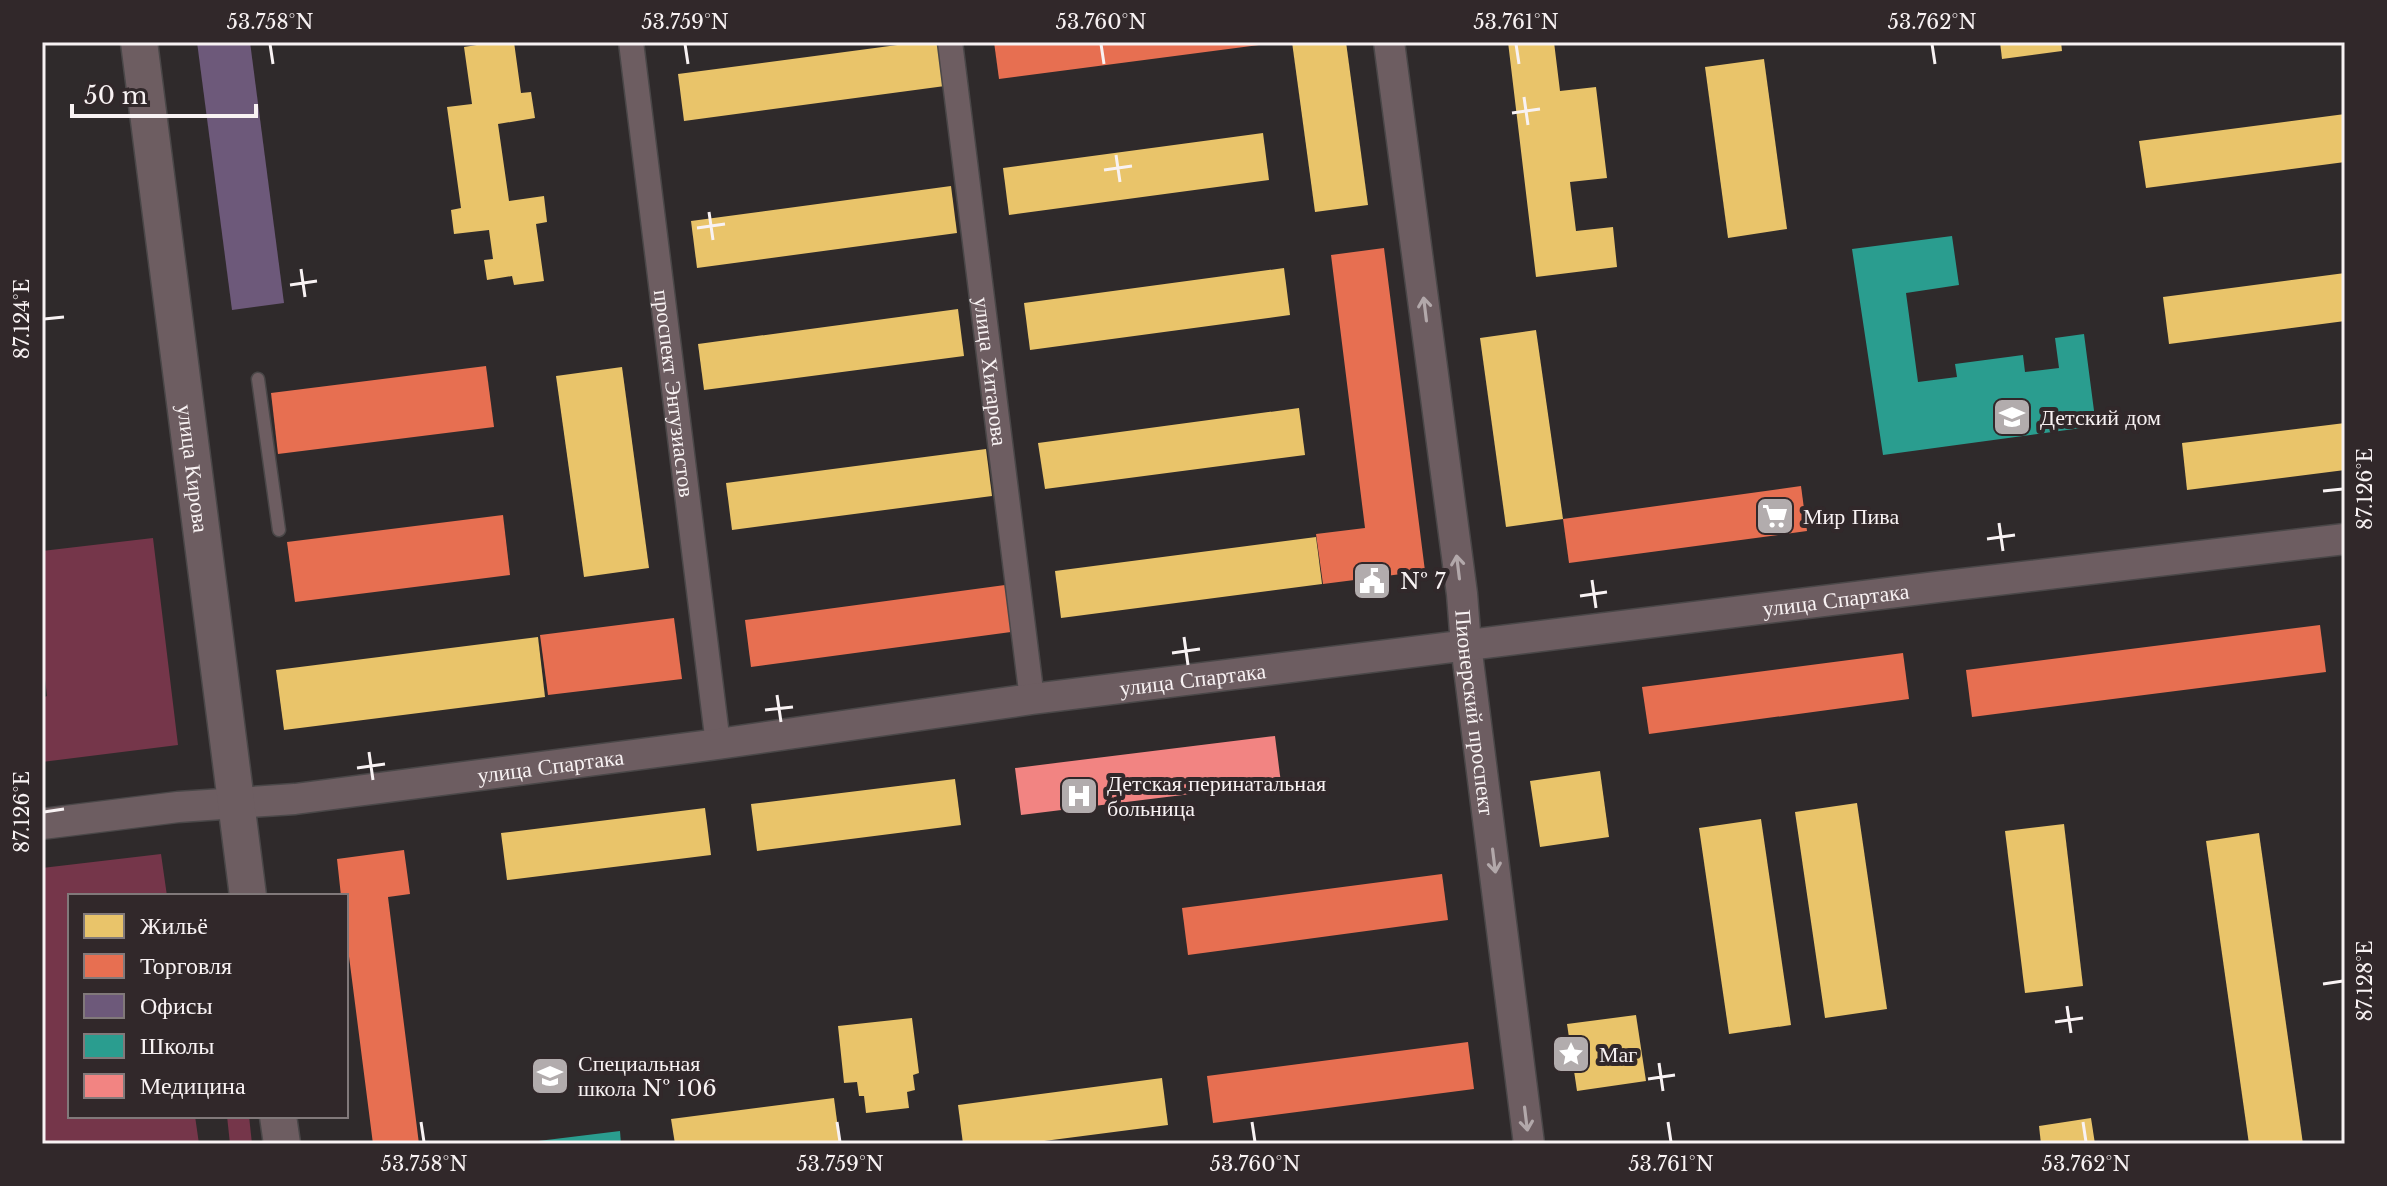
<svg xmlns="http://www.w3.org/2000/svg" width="2387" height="1186" viewBox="0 0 2387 1186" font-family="'Libre Baskerville',serif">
  <rect width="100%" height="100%" fill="#2f2a2b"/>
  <g fill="#75364a">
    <path d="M 153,538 L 178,745 L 42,762 L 42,698 L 47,696 L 42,654 L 42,551 Z"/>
    <path d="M 161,854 L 167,896 L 70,896 L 70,1116 L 195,1116 L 199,1144 L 42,1144 L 42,868 Z"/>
    <path d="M 227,1116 L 249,1116 L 252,1144 L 230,1144 Z"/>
  </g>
  <g fill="#e9c46a">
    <path d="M 496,42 L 514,42 L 521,93 L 531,92 L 535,118 L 498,124 L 509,201 L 544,196 L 547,222 L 536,224 L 544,281 L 514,285 L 512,276 L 487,280 L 484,260 L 493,259 L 489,230 L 454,234 L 451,210 L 461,208 L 447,107 L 472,104 L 464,47 Z"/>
    <path d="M 920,42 L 939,42 L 945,86 L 684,121 L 678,74 Z"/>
    <path d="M 1292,42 L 1346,42 L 1368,205 L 1315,212 Z"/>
    <path d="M 1508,42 L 1554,42 L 1560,91 L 1596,87 L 1607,178 L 1570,182 L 1576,231 L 1613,227 L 1617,267 L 1536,277 Z"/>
    <path d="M 2000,42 L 2061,42 L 2062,51 L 2002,59 Z"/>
    <path d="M 1764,59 L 1787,229 L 1728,238 L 1705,67 Z"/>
    <path d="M 2345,114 L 2345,162 L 2146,188 L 2139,141 Z"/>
    <path d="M 1263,133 L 1269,180 L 1009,215 L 1003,168 Z"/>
    <path d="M 951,186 L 957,233 L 697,268 L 691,221 Z"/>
    <path d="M 1284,268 L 1290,315 L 1030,350 L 1024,303 Z"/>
    <path d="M 2345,273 L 2345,321 L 2169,344 L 2163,297 Z"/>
    <path d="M 958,309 L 964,356 L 704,390 L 698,344 Z"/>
    <path d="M 1536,330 L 1563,519 L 1506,527 L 1480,338 Z"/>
    <path d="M 622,367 L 649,568 L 584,577 L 556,376 Z"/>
    <path d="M 1299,408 L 1305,455 L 1045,489 L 1038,443 Z"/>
    <path d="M 2345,423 L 2345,470 L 2187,490 L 2182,443 Z"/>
    <path d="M 986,449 L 992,496 L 732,530 L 726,483 Z"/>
    <path d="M 1316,537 L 1322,584 L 1061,618 L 1055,571 Z"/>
    <path d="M 538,637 L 545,697 L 284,730 L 276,670 Z"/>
    <path d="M 1600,771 L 1609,837 L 1540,847 L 1530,781 Z"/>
    <path d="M 955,779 L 961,825 L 757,851 L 751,804 Z"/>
    <path d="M 1857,803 L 1887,1009 L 1825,1018 L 1795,812 Z"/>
    <path d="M 705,808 L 711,855 L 507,880 L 501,833 Z"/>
    <path d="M 1761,819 L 1791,1025 L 1729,1034 L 1699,828 Z"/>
    <path d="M 2064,824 L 2083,986 L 2025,993 L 2005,831 Z"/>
    <path d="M 2259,833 L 2303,1144 L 2249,1144 L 2206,841 Z"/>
    <path d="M 1636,1015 L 1646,1081 L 1577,1091 L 1567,1024 Z"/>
    <path d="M 912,1018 L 919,1073 L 913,1075 L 915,1090 L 907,1092 L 909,1108 L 866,1113 L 864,1096 L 859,1096 L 857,1082 L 844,1083 L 838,1026 Z"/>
    <path d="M 1162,1078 L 1168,1125 L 1021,1144 L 963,1144 L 958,1105 Z"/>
    <path d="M 834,1098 L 840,1144 L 675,1144 L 671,1119 Z"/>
    <path d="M 2091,1118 L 2095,1144 L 2041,1144 L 2039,1126 Z"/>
  </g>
  <g fill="#e76f51">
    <path d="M 994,42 L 1258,42 L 1259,45 L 999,79 Z"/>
    <path d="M 1384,248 L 1425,571 L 1323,584 L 1316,534 L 1365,528 L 1331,255 Z"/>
    <path d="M 486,366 L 494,427 L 278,454 L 271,393 Z"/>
    <path d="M 1801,486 L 1807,531 L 1569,563 L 1563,519 Z"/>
    <path d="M 503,515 L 510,575 L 295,602 L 287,542 Z"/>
    <path d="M 1005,585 L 1011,632 L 751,667 L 745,620 Z"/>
    <path d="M 674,618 L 682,679 L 548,695 L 540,635 Z"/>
    <path d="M 2320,625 L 2326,672 L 1972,717 L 1966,670 Z"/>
    <path d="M 1903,653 L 1909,699 L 1649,734 L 1642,687 Z"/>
    <path d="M 404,850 L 410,894 L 388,897 L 419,1144 L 373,1144 L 346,933 L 346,896 L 341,896 L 337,859 Z"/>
    <path d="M 1442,874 L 1448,920 L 1188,955 L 1182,908 Z"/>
    <path d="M 1468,1042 L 1474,1089 L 1213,1123 L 1207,1076 Z"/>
  </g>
  <path fill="#6d597a" d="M 197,42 L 250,42 L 284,303 L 232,310 Z"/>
  <g fill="#2a9d8f">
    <path d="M 1952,236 L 1959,285 L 1906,293 L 1918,382 L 1957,377 L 1955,364 L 2023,355 L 2025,372 L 2059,368 L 2055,338 L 2084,334 L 2096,426 L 1883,455 L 1852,249 Z"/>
    <path d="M 620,1131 L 621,1144 L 530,1144 L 530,1142 Z"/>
  </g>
  <path fill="#f28482" d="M 1275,736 L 1281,783 L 1021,815 L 1015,768 Z"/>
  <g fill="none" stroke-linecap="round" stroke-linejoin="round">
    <g stroke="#4a4748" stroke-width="15">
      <path id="service" d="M 258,379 L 279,530"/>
    </g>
    <g stroke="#4a4748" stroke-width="27">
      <g id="minor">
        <path id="s1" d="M 631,42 L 718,744"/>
        <path id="s2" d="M 950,42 L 1032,699"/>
      </g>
    </g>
    <g stroke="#4a4748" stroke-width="33">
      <g id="tertiary">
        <path id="s3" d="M 1389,42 L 1462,594 L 1466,645 L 1529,1144"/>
        <path id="s4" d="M 42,824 L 178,807 L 295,799 L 718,744 L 1032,699 L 1937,587 L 2345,539"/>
      </g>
    </g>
    <g stroke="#4a4748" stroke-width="39">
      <g id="primary">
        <path id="s5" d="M 139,42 L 248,896"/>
        <path d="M 278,1116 L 282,1144"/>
      </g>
    </g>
    <use href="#service" stroke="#6d5d61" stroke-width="12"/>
    <use href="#minor" stroke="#6d5d61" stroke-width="24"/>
    <use href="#tertiary" stroke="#6d5d61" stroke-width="30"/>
    <use href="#primary" stroke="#6d5d61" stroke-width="36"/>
  </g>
  <defs><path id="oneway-shaft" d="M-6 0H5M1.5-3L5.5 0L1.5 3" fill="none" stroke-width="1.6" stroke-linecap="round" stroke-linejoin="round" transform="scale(2)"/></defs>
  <g stroke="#b2a8aa">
    <use href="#oneway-shaft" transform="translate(1425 309) rotate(-97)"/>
    <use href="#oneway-shaft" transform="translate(1458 567) rotate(-97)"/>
    <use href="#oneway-shaft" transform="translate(1494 861) rotate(83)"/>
    <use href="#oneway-shaft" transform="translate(1526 1119) rotate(83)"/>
  </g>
  <path fill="none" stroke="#f8f2f3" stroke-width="3" d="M 270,44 L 273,64M 685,44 L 688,64M 1101,44 L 1104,64M 1516,44 L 1519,64M 1932,44 L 1935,64M 1524,97 L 1528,125M 1512,113 L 1540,109M 1116,155 L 1120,182M 1104,170 L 1132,166M 709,212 L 713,240M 697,228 L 725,224M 301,269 L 305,297M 290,285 L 317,281M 44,319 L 64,317M 2323,491 L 2343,489M 1999,523 L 2003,551M 1987,539 L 2015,535M 1592,580 L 1596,608M 1580,596 L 1607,592M 1184,637 L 1188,665M 1172,653 L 1200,649M 777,695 L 781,722M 765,710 L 793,707M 369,752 L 373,780M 357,768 L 385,764M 44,812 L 64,809M 2323,984 L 2343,981M 2067,1006 L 2071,1033M 2055,1022 L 2083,1018M 1659,1063 L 1663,1091M 1648,1079 L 1675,1075M 421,1122 L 424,1142M 837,1122 L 840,1142M 1252,1122 L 1255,1142M 1668,1122 L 1671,1142M 2083,1122 L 2086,1142"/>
  <defs>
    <g id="school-square" transform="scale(2)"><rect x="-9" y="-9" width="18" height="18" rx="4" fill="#b2acad" stroke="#31282a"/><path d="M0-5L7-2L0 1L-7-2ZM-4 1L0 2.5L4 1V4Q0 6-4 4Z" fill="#fff"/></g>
    <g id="supermarket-square" transform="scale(2)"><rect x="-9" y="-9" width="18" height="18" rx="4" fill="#b2acad" stroke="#31282a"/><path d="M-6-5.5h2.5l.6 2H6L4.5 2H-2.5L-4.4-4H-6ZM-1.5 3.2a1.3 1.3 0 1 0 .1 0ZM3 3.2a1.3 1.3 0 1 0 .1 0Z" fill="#fff"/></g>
    <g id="civic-square" transform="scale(2)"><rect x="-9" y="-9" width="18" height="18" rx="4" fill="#b2acad" stroke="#31282a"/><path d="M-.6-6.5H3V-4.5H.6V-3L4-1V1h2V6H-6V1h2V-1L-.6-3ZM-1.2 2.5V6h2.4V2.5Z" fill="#fff"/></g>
    <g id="hospital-square" transform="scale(2)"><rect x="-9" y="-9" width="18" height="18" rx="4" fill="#b2acad" stroke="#31282a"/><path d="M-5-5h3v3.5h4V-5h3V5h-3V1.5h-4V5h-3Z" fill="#fff"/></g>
    <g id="sight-square" transform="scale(2)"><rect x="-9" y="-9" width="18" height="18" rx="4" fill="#b2acad" stroke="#31282a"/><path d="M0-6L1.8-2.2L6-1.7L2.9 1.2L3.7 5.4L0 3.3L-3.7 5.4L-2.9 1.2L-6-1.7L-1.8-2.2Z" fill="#fff"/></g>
  </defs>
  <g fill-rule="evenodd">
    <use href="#school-square" x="2012" y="417"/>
    <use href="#supermarket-square" x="1775" y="516"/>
    <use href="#civic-square" x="1372" y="581"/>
    <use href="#hospital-square" x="1079" y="796"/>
    <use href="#sight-square" x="1571" y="1054"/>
    <use href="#school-square" x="550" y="1076"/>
  </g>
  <g text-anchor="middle" stroke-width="8" stroke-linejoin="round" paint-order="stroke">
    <g font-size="22" fill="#f8f2f3" stroke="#31282a">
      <text dy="8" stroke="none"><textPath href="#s2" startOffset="332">улица Хитарова</textPath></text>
      <text dy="8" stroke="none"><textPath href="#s1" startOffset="354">проспект Энтузиастов</textPath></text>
      <text dy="8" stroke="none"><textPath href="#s5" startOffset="430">улица Кирова</textPath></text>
      <text dy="8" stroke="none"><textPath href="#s4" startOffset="1808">улица Спартака</textPath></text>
      <text dy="8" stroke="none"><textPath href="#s4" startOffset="1160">улица Спартака</textPath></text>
      <text dy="8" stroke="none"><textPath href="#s3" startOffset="676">Пионерский проспект</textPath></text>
      <text dy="8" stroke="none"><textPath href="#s4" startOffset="512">улица Спартака</textPath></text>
    </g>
    <g font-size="22" fill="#f8f2f3" stroke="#31282a" text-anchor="start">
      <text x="2040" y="425">Детский дом</text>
      <text x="1803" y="524">Мир Пива</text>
      <text x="1400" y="589">№ 7</text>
      <text x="1107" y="791">Детская перинатальная<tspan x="1107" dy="25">больница</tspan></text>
      <text x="1599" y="1062">Маг</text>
      <text x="578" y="1071">Специальная<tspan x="578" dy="25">школа № 106</tspan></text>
    </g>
  </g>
  <rect width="2387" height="1186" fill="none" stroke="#31282a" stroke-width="88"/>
  <rect x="68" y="894" width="280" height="224" fill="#31282a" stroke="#81797a" stroke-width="2"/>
  <rect x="84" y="914" width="40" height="24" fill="#e9c46a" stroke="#81797a" stroke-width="2"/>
  <text x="140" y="934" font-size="24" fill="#f8f2f3">Жильё</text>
  <rect x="84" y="954" width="40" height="24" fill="#e76f51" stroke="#81797a" stroke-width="2"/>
  <text x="140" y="974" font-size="24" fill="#f8f2f3">Торговля</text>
  <rect x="84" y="994" width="40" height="24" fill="#6d597a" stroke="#81797a" stroke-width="2"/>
  <text x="140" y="1014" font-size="24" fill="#f8f2f3">Офисы</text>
  <rect x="84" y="1034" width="40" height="24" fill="#2a9d8f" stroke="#81797a" stroke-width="2"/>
  <text x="140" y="1054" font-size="24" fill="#f8f2f3">Школы</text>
  <rect x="84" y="1074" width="40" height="24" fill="#f28482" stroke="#81797a" stroke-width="2"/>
  <text x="140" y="1094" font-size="24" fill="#f8f2f3">Медицина</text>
  <path d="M72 104v12h184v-12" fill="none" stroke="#f8f2f3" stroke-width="4"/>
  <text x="84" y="104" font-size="24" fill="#f8f2f3" stroke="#31282a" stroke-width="6" paint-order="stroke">50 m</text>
  <rect x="44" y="44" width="2299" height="1098" fill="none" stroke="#f8f2f3" stroke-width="3"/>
  <g font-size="20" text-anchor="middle" fill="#f8f2f3">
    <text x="270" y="29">53.758°N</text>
    <text x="685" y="29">53.759°N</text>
    <text x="1101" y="29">53.760°N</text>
    <text x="1516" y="29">53.761°N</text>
    <text x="1932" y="29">53.762°N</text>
    <text transform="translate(22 319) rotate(-90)" y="7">87.124°E</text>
    <text transform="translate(2365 489) rotate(-90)" y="7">87.126°E</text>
    <text transform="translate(22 812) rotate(-90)" y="7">87.126°E</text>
    <text transform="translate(2365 981) rotate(-90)" y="7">87.128°E</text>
    <text x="424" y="1171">53.758°N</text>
    <text x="840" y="1171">53.759°N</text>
    <text x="1255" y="1171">53.760°N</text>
    <text x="1671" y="1171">53.761°N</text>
    <text x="2086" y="1171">53.762°N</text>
  </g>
</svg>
